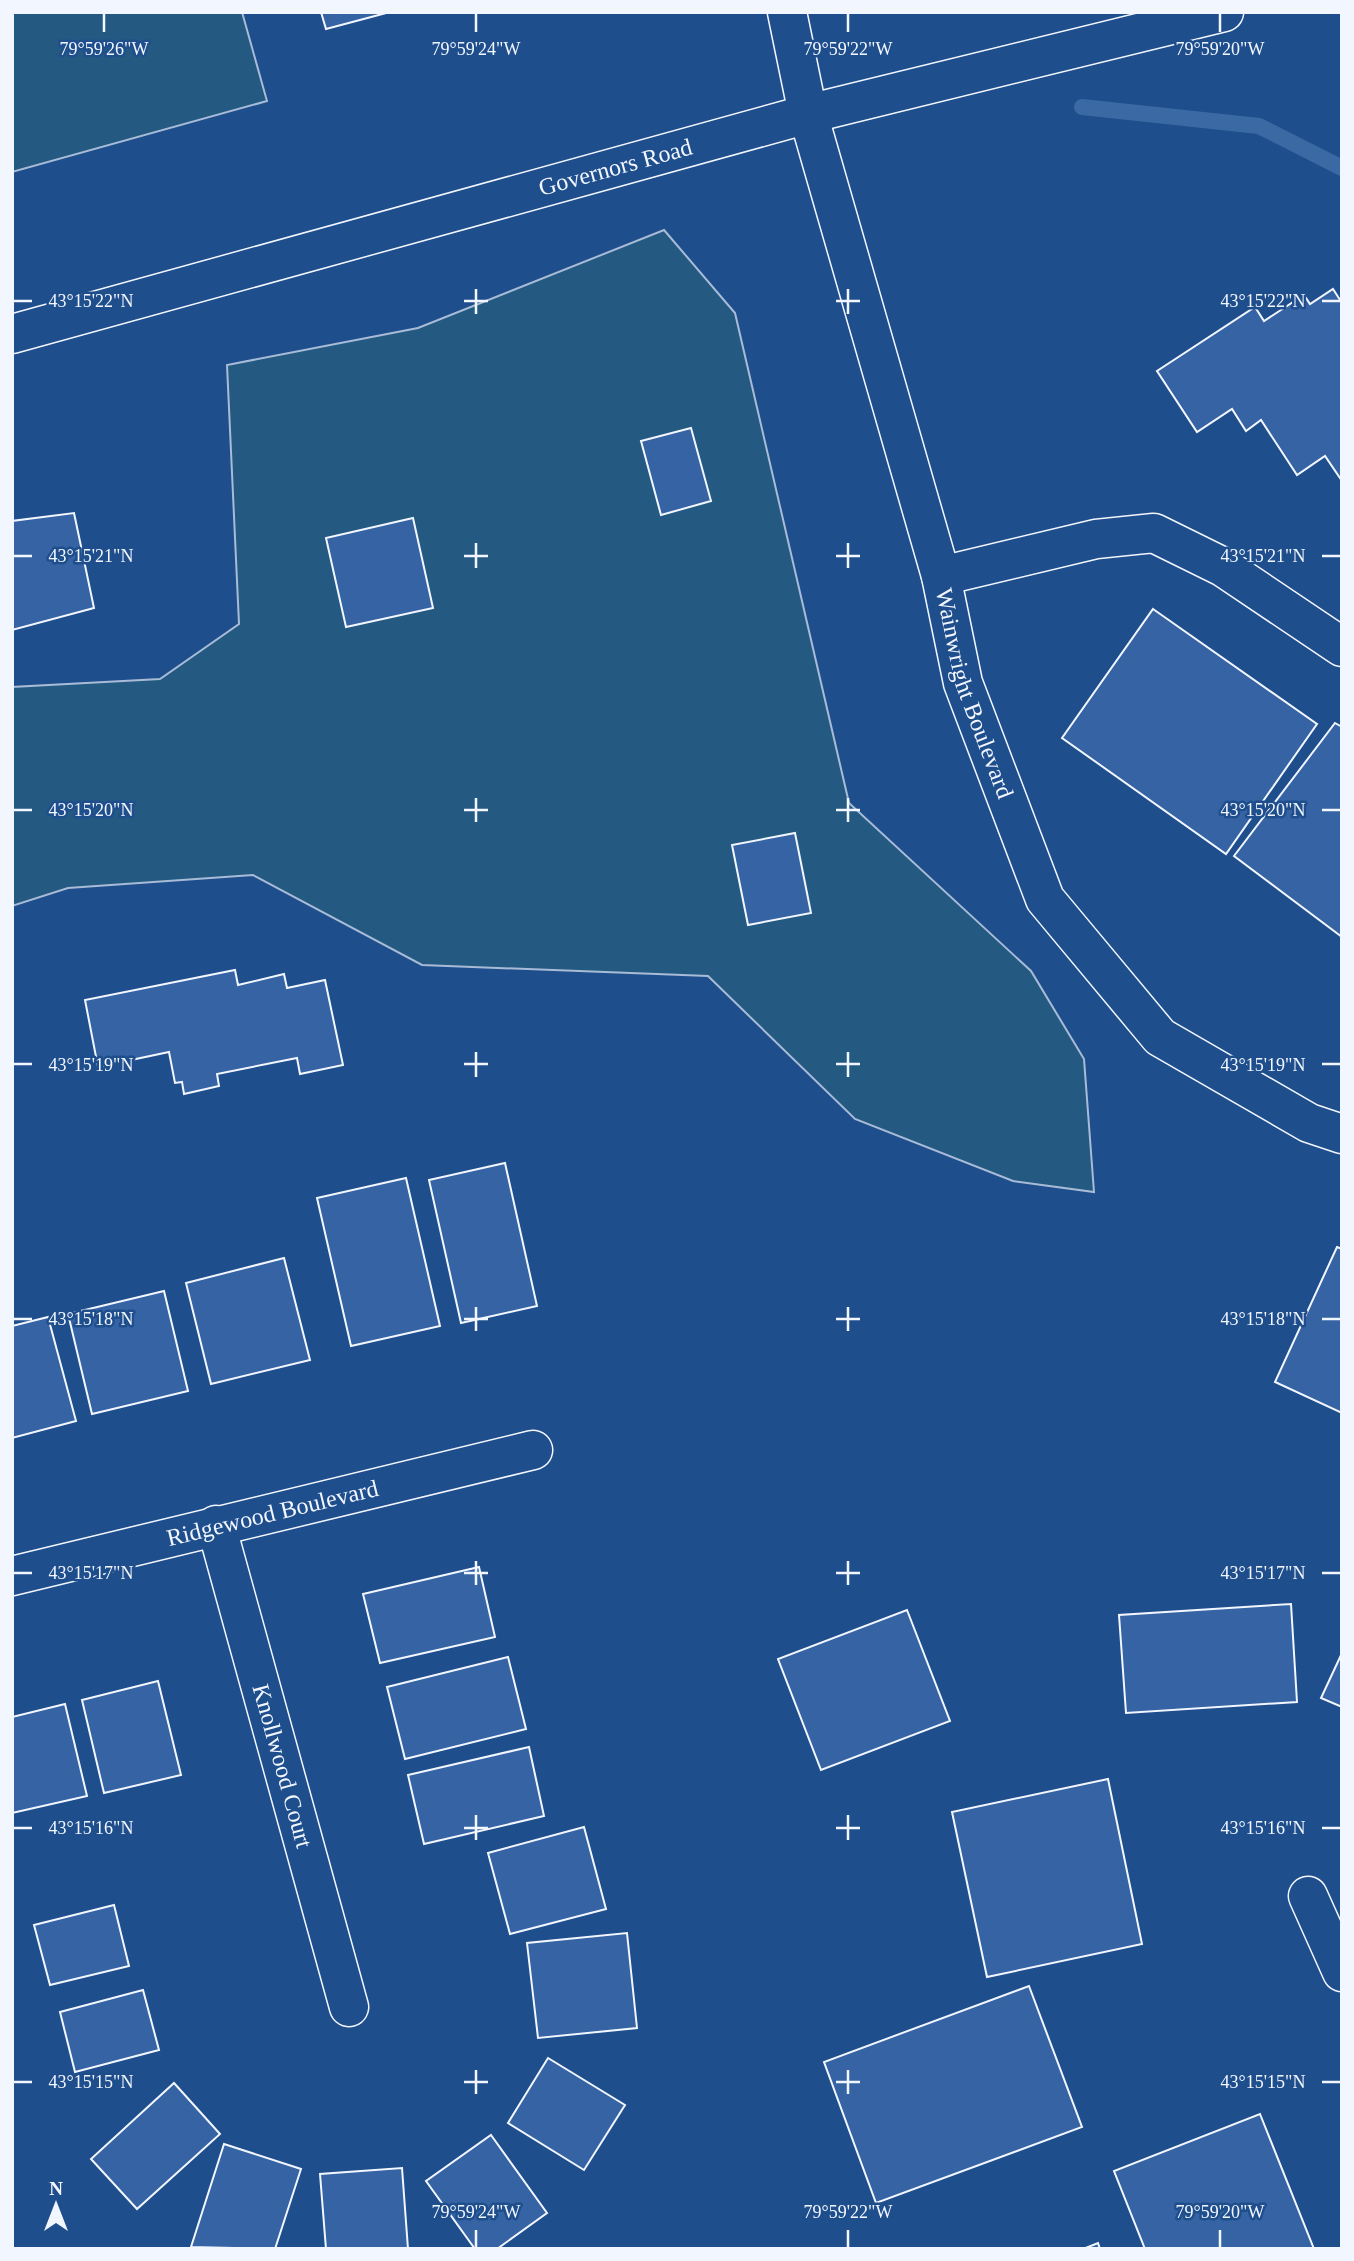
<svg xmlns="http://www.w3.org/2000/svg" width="1354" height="2261" viewBox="0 0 1354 2261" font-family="'Times New Roman',serif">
  <rect width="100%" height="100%" fill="#1f4e8c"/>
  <g fill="#245a82" stroke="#a8bbd7" stroke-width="2">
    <path d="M 12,12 L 242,12 L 267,101 L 12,172 Z"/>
    <path d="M 664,230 L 735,313 L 849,803 L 1031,971 L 1084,1059 L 1094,1192 L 1013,1181 L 855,1119 L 708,976 L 422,965 L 253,875 L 68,888 L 12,906 L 12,687 L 160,679 L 239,624 L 227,365 L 418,328 Z"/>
  </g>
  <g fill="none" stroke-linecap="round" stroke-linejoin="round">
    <path stroke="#3b69a3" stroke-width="16" d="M 1082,107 L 1259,126 L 1342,168"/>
  </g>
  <g fill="#3563a3" stroke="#f2f6ff" stroke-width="2">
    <path d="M 321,12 L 390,12 L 326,29 Z"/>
    <path d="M 1333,289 L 1342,303 L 1342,481 L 1325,456 L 1297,475 L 1261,420 L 1246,431 L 1232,409 L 1197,432 L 1157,371 L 1255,307 L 1264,321 L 1304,295 L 1310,304 Z"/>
    <path d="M 691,428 L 711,501 L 661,515 L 641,441 Z"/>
    <path d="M 74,513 L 94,608 L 12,630 L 12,521 Z"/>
    <path d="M 413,518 L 433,608 L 346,627 L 326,538 Z"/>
    <path d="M 1153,609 L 1317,724 L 1226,854 L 1062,738 Z"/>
    <path d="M 1335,723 L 1342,727 L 1342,937 L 1234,856 Z"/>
    <path d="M 795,833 L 811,913 L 748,925 L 732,845 Z"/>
    <path d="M 235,970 L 238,985 L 284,974 L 287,988 L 325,980 L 343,1065 L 300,1074 L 297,1058 L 217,1074 L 219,1086 L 184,1094 L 182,1082 L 175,1083 L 169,1052 L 98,1067 L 85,1000 Z"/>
    <path d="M 505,1163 L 537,1306 L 461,1323 L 429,1180 Z"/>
    <path d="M 406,1178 L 440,1326 L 351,1346 L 317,1198 Z"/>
    <path d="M 1337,1247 L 1342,1249 L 1342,1413 L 1275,1382 Z"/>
    <path d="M 284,1258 L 310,1360 L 211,1384 L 186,1283 Z"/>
    <path d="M 164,1291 L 188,1391 L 92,1414 L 68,1314 Z"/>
    <path d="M 48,1317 L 76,1421 L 12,1438 L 12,1326 Z"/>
    <path d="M 479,1567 L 495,1637 L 380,1663 L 363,1594 Z"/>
    <path d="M 1291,1604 L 1297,1702 L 1126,1713 L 1119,1615 Z"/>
    <path d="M 907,1610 L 950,1721 L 821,1770 L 778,1659 Z"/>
    <path d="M 1342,1653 L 1342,1707 L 1321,1698 Z"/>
    <path d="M 508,1657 L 526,1729 L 405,1759 L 387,1687 Z"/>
    <path d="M 158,1681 L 181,1775 L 104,1793 L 82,1700 Z"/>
    <path d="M 65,1704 L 87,1796 L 12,1813 L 12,1717 Z"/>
    <path d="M 529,1747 L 544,1816 L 424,1844 L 408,1775 Z"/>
    <path d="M 1108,1779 L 1142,1944 L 987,1977 L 952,1812 Z"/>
    <path d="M 584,1827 L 606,1909 L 510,1934 L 488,1853 Z"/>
    <path d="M 114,1905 L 129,1966 L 50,1985 L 34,1925 Z"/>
    <path d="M 627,1933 L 637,2028 L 538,2038 L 527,1943 Z"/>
    <path d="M 1029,1986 L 1082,2127 L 876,2203 L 824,2062 Z"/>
    <path d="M 143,1990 L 159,2050 L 75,2072 L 60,2012 Z"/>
    <path d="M 548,2058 L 625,2105 L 584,2170 L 508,2123 Z"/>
    <path d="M 174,2083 L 220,2134 L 137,2209 L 91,2159 Z"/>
    <path d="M 1260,2114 L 1314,2249 L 1145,2249 L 1114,2171 Z"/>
    <path d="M 491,2135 L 547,2213 L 497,2249 L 475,2249 L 426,2181 Z"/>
    <path d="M 224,2144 L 301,2169 L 275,2249 L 191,2247 Z"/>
    <path d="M 402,2168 L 408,2249 L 326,2249 L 320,2174 Z"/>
    <path d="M 1098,2243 L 1100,2249 L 1083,2249 Z"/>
  </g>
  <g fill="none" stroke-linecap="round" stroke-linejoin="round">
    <g stroke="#f2f6ff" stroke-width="41">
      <g id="street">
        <path id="s1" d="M 787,12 L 808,114 L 941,576 L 963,683 L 1045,899 L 1160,1037 L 1309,1123 L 1342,1134"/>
        <path d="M 941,576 L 1096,539 L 1154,533 L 1223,567 L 1342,647"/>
        <path id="s2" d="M 216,1525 L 349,2007"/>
        <path id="s3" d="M 12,1576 L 533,1450"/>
        <path d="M 1308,1896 L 1342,1972"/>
      </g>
    </g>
    <g stroke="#f2f6ff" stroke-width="41">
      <g id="secondary">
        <path id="s4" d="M 12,334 L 808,114 L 1224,12"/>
      </g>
    </g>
    <use href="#street" stroke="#1f4e8c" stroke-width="38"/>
    <use href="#secondary" stroke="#1f4e8c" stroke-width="38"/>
  </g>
  <path fill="none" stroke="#f2f6ff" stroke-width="2.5" d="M 104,14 L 104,32M 476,14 L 476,32M 848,14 L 848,32M 1220,14 L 1220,32M 476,289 L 476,314M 848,289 L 848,314M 14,301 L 32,301M 464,301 L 488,301M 836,301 L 860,301M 1322,301 L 1340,301M 476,543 L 476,568M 848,543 L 848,568M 14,556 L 32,556M 464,556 L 488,556M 836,556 L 860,556M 1322,556 L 1340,556M 476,798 L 476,822M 848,798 L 848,822M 14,810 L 32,810M 464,810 L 488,810M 836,810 L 860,810M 1322,810 L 1340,810M 476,1052 L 476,1077M 848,1052 L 848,1077M 14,1064 L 32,1064M 464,1064 L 488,1064M 836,1064 L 860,1064M 1322,1064 L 1340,1064M 476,1307 L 476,1331M 848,1307 L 848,1331M 14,1319 L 32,1319M 464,1319 L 488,1319M 836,1319 L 860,1319M 1322,1319 L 1340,1319M 476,1561 L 476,1585M 848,1561 L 848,1585M 14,1573 L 32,1573M 464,1573 L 488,1573M 836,1573 L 860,1573M 1322,1573 L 1340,1573M 476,1815 L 476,1840M 848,1815 L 848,1840M 14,1828 L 32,1828M 464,1828 L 488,1828M 836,1828 L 860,1828M 1322,1828 L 1340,1828M 476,2070 L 476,2094M 848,2070 L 848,2094M 14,2082 L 32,2082M 464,2082 L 488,2082M 836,2082 L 860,2082M 1322,2082 L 1340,2082M 476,2230 L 476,2247M 848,2230 L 848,2247M 1220,2230 L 1220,2247"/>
  <g text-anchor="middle" stroke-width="5" stroke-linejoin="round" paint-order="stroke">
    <g font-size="24" fill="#f2f6ff" stroke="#1f4e8c">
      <text dy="8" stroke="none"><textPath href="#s4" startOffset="626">Governors Road</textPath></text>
      <text dy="8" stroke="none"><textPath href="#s1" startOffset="707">Wainwright Boulevard</textPath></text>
      <text dy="8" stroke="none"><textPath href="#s3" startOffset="268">Ridgewood Boulevard</textPath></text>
      <text dy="8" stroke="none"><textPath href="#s2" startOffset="250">Knollwood Court</textPath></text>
    </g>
  </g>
  <g font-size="18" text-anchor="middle" fill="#f2f6ff" stroke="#1f4e8c" stroke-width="5" stroke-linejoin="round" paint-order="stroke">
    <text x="104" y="55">79°59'26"W</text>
    <text x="476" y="55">79°59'24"W</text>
    <text x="848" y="55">79°59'22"W</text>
    <text x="1220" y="55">79°59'20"W</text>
    <text x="91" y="307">43°15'22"N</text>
    <text x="1263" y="307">43°15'22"N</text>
    <text x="91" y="562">43°15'21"N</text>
    <text x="1263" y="562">43°15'21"N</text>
    <text x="91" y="816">43°15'20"N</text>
    <text x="1263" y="816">43°15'20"N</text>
    <text x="91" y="1071">43°15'19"N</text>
    <text x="1263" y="1071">43°15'19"N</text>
    <text x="91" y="1325">43°15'18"N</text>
    <text x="1263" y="1325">43°15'18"N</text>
    <text x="91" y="1579">43°15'17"N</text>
    <text x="1263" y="1579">43°15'17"N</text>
    <text x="91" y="1834">43°15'16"N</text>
    <text x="1263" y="1834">43°15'16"N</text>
    <text x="91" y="2088">43°15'15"N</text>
    <text x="1263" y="2088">43°15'15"N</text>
    <text x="476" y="2218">79°59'24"W</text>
    <text x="848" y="2218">79°59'22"W</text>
    <text x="1220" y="2218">79°59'20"W</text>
  </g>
  <rect width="1354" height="2261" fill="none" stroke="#f2f6ff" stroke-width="28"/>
  <g transform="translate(56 2205)" stroke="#1f4e8c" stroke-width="5" paint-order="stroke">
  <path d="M0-5L12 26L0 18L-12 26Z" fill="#f2f6ff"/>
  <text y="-10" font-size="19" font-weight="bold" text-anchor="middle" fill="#f2f6ff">N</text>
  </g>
</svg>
